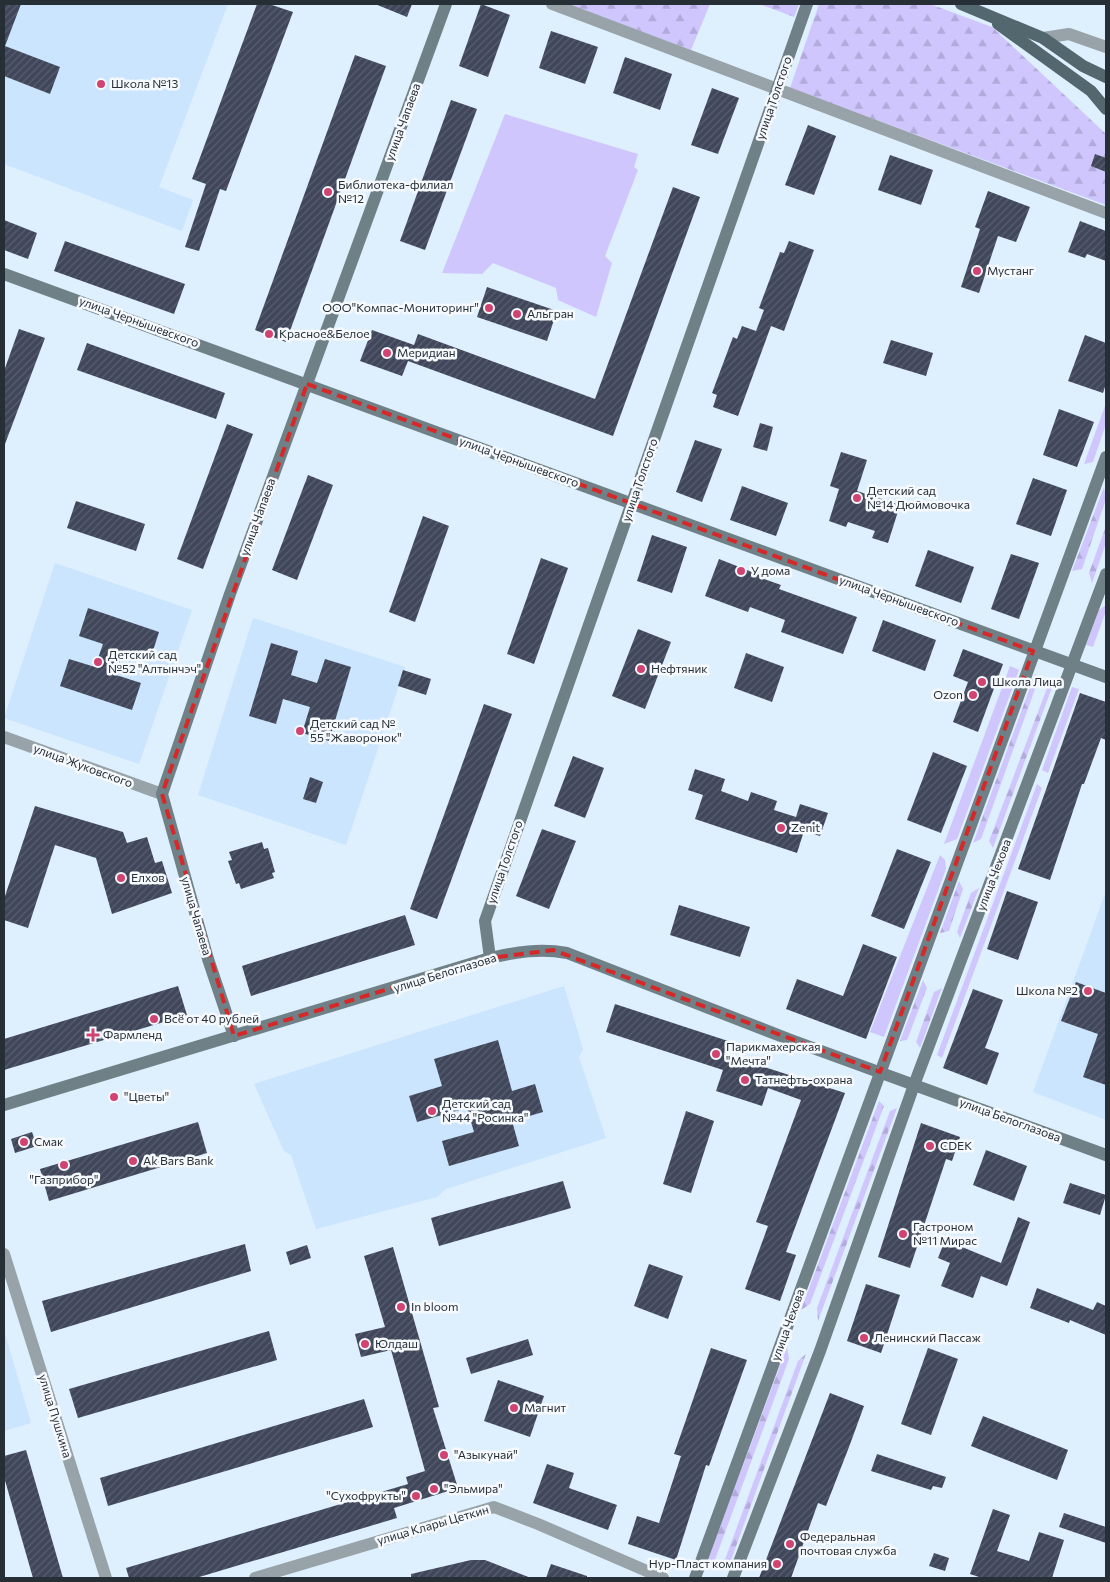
<svg xmlns="http://www.w3.org/2000/svg" width="1110" height="1582" viewBox="0 0 1110 1582" font-family="Commissioner,sans-serif">
  <defs>
    <pattern id="forest-firs" width="22" height="20" patternUnits="userSpaceOnUse" patternTransform="scale(1.25)"><rect width="22" height="20" fill="#cfc6fe"/><path d="M5 1l3.5 6h-7zM16 11l3.5 6h-7z" fill="#b2aada"/></pattern>
    <pattern id="building-hatch" width="6" height="6" patternUnits="userSpaceOnUse" patternTransform="scale(1.25)"><rect width="6" height="6" fill="#40475a"/><path d="M-1 1l2-2M0 6l6-6M5 7l2-2" fill="none" stroke="#595f6f"/></pattern>
  </defs>
  <rect width="100%" height="100%" fill="#deeffe"/>
  <g fill="#cae5fd">
    <path d="M 4,4 L 228,4 L 159,187 L 193,200 L 182,231 L 4,164 Z"/>
    <path d="M 55,563 L 192,610 L 139,764 L 4,718 Z"/>
    <path d="M 253,618 L 405,667 L 346,845 L 198,795 Z"/>
    <path d="M 1106,891 L 1106,1120 L 1033,1092 Z"/>
    <path d="M 564,986 L 583,1049 L 579,1057 L 606,1138 L 446,1189 L 437,1197 L 316,1229 L 291,1155 L 284,1151 L 254,1084 Z"/>
    <path d="M 4,1330 L 31,1423 L 4,1431 Z"/>
  </g>
  <g fill="#cfc6fe">
    <path d="M 505,114 L 638,154 L 634,167 L 638,170 L 605,256 L 612,263 L 596,317 L 558,300 L 556,288 L 493,263 L 482,274 L 442,273 Z"/>
    <path d="M 1106,403 L 1106,424 L 1093,462 L 1084,464 Z"/>
    <path d="M 1106,605 L 1106,611 L 1093,647 L 1086,645 L 1099,610 Z"/>
    <path d="M 1010,666 L 1019,670 L 957,839 L 944,844 Z"/>
    <path d="M 1072,687 L 1079,689 L 1048,773 L 1042,770 Z"/>
    <path d="M 1037,784 L 1042,788 L 942,1058 L 937,1055 Z"/>
    <path d="M 940,855 L 945,860 L 946,869 L 884,1037 L 870,1032 Z"/>
  </g>
  <g fill="url(#forest-firs)">
    <path d="M 568,4 L 710,4 L 691,50 Z"/>
    <path d="M 759,4 L 799,4 L 794,17 Z"/>
    <path d="M 819,4 L 930,4 L 992,27 L 1106,134 L 1106,205 L 790,88 Z"/>
    <path d="M 1104,487 L 1106,499 L 1082,569 L 1072,571 Z"/>
    <path d="M 1106,526 L 1106,543 L 1092,583 L 1089,573 Z"/>
    <path d="M 1035,674 L 1039,678 L 981,839 L 973,843 Z"/>
    <path d="M 1054,682 L 993,848 L 989,841 L 1049,683 Z"/>
    <path d="M 959,881 L 963,889 L 949,931 L 940,933 Z"/>
    <path d="M 979,888 L 960,938 L 957,932 L 971,893 Z"/>
    <path d="M 923,980 L 927,988 L 907,1040 L 900,1041 Z"/>
    <path d="M 942,988 L 920,1048 L 916,1042 L 934,992 Z"/>
    <path d="M 879,1101 L 884,1106 L 810,1304 L 801,1310 Z"/>
    <path d="M 897,1108 L 818,1321 L 817,1308 L 890,1111 Z"/>
    <path d="M 787,1347 L 789,1359 L 713,1565 L 706,1565 Z"/>
    <path d="M 806,1354 L 727,1571 L 723,1565 L 798,1361 Z"/>
  </g>
  <g fill="url(#building-hatch)">
    <path d="M 4,4 L 21,4 L 5,46 L 60,67 L 50,94 L 4,76 Z"/>
    <path d="M 257,4 L 269,4 L 293,12 L 226,191 L 220,189 L 199,251 L 185,247 L 206,184 L 192,179 Z"/>
    <path d="M 375,4 L 412,4 L 407,17 Z"/>
    <path d="M 481,4 L 510,15 L 488,77 L 459,66 Z"/>
    <path d="M 551,31 L 598,47 L 585,84 L 539,68 Z"/>
    <path d="M 355,55 L 386,66 L 286,342 L 255,330 Z"/>
    <path d="M 625,57 L 672,74 L 660,110 L 613,93 Z"/>
    <path d="M 712,88 L 739,98 L 718,154 L 691,145 Z"/>
    <path d="M 451,100 L 477,109 L 425,250 L 400,241 Z"/>
    <path d="M 808,125 L 836,136 L 814,195 L 785,185 Z"/>
    <path d="M 1095,154 L 1106,158 L 1106,172 L 1091,166 Z"/>
    <path d="M 890,155 L 933,170 L 921,205 L 878,190 Z"/>
    <path d="M 673,187 L 700,197 L 613,436 L 408,361 L 402,376 L 360,361 L 372,330 L 414,345 L 418,334 L 595,399 Z"/>
    <path d="M 988,191 L 1030,207 L 1016,242 L 998,236 L 979,293 L 961,287 L 980,229 L 975,227 Z"/>
    <path d="M 4,220 L 37,233 L 28,259 L 4,250 Z"/>
    <path d="M 1080,221 L 1106,231 L 1106,261 L 1087,254 L 1085,258 L 1068,252 Z"/>
    <path d="M 65,241 L 185,284 L 174,314 L 54,271 Z"/>
    <path d="M 789,241 L 814,250 L 784,331 L 771,326 L 738,416 L 713,407 L 717,395 L 712,393 L 733,337 L 737,339 L 742,326 L 756,331 L 764,310 L 759,308 L 780,252 L 784,253 Z"/>
    <path d="M 487,287 L 557,311 L 547,341 L 477,317 Z"/>
    <path d="M 19,329 L 45,338 L 5,444 L 4,371 Z"/>
    <path d="M 1085,335 L 1106,343 L 1106,384 L 1103,393 L 1068,381 Z"/>
    <path d="M 891,340 L 933,353 L 926,376 L 883,363 Z"/>
    <path d="M 87,343 L 225,393 L 216,419 L 77,370 Z"/>
    <path d="M 1059,409 L 1094,422 L 1077,467 L 1043,455 Z"/>
    <path d="M 760,423 L 773,427 L 767,451 L 753,447 Z"/>
    <path d="M 227,424 L 253,434 L 203,569 L 177,559 Z"/>
    <path d="M 695,440 L 722,449 L 702,502 L 676,492 Z"/>
    <path d="M 841,452 L 867,460 L 857,491 L 900,505 L 888,543 L 872,538 L 875,531 L 848,522 L 846,527 L 829,521 L 839,489 L 830,486 Z"/>
    <path d="M 308,475 L 333,485 L 297,580 L 272,570 Z"/>
    <path d="M 1033,478 L 1067,490 L 1051,536 L 1016,524 Z"/>
    <path d="M 742,486 L 788,503 L 776,536 L 730,520 Z"/>
    <path d="M 76,501 L 145,524 L 136,551 L 67,528 Z"/>
    <path d="M 423,516 L 449,526 L 415,622 L 389,612 Z"/>
    <path d="M 652,535 L 687,547 L 672,593 L 637,581 Z"/>
    <path d="M 928,550 L 974,567 L 961,603 L 915,586 Z"/>
    <path d="M 1011,554 L 1039,563 L 1019,619 L 991,609 Z"/>
    <path d="M 541,558 L 568,568 L 534,664 L 507,654 Z"/>
    <path d="M 719,559 L 762,576 L 761,578 L 781,585 L 779,589 L 857,617 L 843,654 L 781,632 L 785,620 L 750,607 L 748,612 L 705,596 Z"/>
    <path d="M 88,608 L 159,632 L 150,660 L 123,651 L 116,675 L 141,683 L 132,710 L 60,686 L 69,659 L 95,667 L 103,644 L 79,636 Z"/>
    <path d="M 883,620 L 936,640 L 925,671 L 872,651 Z"/>
    <path d="M 638,629 L 671,642 L 645,709 L 612,696 Z"/>
    <path d="M 271,643 L 298,651 L 291,675 L 317,683 L 325,659 L 351,667 L 329,741 L 302,733 L 310,707 L 283,699 L 276,724 L 249,716 Z"/>
    <path d="M 963,649 L 1003,664 L 978,732 L 953,722 L 968,682 L 953,676 Z"/>
    <path d="M 746,653 L 784,667 L 772,702 L 734,688 Z"/>
    <path d="M 403,670 L 431,679 L 426,695 L 398,686 Z"/>
    <path d="M 1080,693 L 1106,702 L 1106,740 L 1101,738 L 1084,784 L 1082,784 L 1050,880 L 1018,869 Z"/>
    <path d="M 484,704 L 512,714 L 437,919 L 410,909 Z"/>
    <path d="M 933,752 L 967,766 L 941,833 L 907,820 Z"/>
    <path d="M 573,756 L 604,768 L 585,818 L 554,806 Z"/>
    <path d="M 695,769 L 725,779 L 721,791 L 748,801 L 751,792 L 777,801 L 774,810 L 796,817 L 800,804 L 828,813 L 820,836 L 804,831 L 797,853 L 695,819 L 703,795 L 688,790 Z"/>
    <path d="M 310,777 L 323,782 L 316,803 L 303,799 Z"/>
    <path d="M 35,806 L 123,832 L 127,843 L 147,837 L 155,863 L 162,861 L 172,893 L 112,914 L 96,858 L 55,845 L 28,928 L 4,920 L 4,899 Z"/>
    <path d="M 542,829 L 576,841 L 549,909 L 516,896 Z"/>
    <path d="M 262,842 L 264,849 L 268,848 L 275,872 L 272,873 L 274,878 L 241,889 L 239,883 L 236,884 L 228,861 L 232,860 L 229,852 Z"/>
    <path d="M 897,849 L 931,862 L 904,929 L 871,916 Z"/>
    <path d="M 1007,891 L 1038,902 L 1018,960 L 987,949 Z"/>
    <path d="M 679,905 L 750,927 L 740,957 L 670,935 Z"/>
    <path d="M 405,915 L 415,945 L 251,996 L 242,966 Z"/>
    <path d="M 863,944 L 897,957 L 866,1039 L 786,1009 L 797,979 L 843,996 Z"/>
    <path d="M 1076,982 L 1106,993 L 1106,1085 L 1083,1077 L 1098,1034 L 1061,1021 Z"/>
    <path d="M 178,986 L 187,1015 L 4,1070 L 4,1039 Z"/>
    <path d="M 973,989 L 1003,1000 L 985,1048 L 999,1053 L 987,1085 L 943,1068 Z"/>
    <path d="M 615,1004 L 728,1041 L 724,1054 L 845,1093 L 786,1252 L 796,1255 L 780,1301 L 745,1289 L 768,1226 L 756,1222 L 801,1100 L 768,1088 L 762,1106 L 716,1091 L 723,1070 L 606,1032 Z"/>
    <path d="M 498,1040 L 512,1091 L 535,1084 L 543,1112 L 512,1121 L 519,1146 L 449,1166 L 442,1141 L 474,1132 L 467,1108 L 417,1122 L 409,1096 L 442,1086 L 434,1059 Z"/>
    <path d="M 686,1111 L 714,1121 L 691,1193 L 663,1184 Z"/>
    <path d="M 198,1122 L 207,1153 L 49,1201 L 40,1169 Z"/>
    <path d="M 921,1123 L 960,1137 L 952,1161 L 946,1159 L 910,1268 L 878,1257 Z"/>
    <path d="M 32,1132 L 37,1146 L 15,1153 L 11,1139 Z"/>
    <path d="M 986,1150 L 1027,1166 L 1014,1201 L 973,1185 Z"/>
    <path d="M 563,1181 L 571,1208 L 439,1246 L 431,1218 Z"/>
    <path d="M 1070,1183 L 1106,1195 L 1100,1215 L 1063,1203 Z"/>
    <path d="M 1018,1217 L 1030,1222 L 1007,1286 L 981,1276 L 973,1298 L 941,1286 L 950,1263 L 938,1258 L 945,1240 L 1001,1263 Z"/>
    <path d="M 245,1244 L 251,1271 L 51,1332 L 42,1301 Z"/>
    <path d="M 307,1245 L 311,1258 L 290,1265 L 286,1252 Z"/>
    <path d="M 393,1247 L 439,1407 L 433,1408 L 458,1488 L 394,1508 L 397,1518 L 196,1578 L 129,1578 L 126,1568 L 408,1484 L 406,1477 L 425,1471 L 391,1350 L 361,1357 L 355,1334 L 385,1327 L 364,1256 Z"/>
    <path d="M 649,1264 L 683,1276 L 668,1319 L 634,1306 Z"/>
    <path d="M 866,1284 L 900,1295 L 881,1353 L 847,1341 Z"/>
    <path d="M 1037,1288 L 1093,1310 L 1097,1302 L 1106,1306 L 1106,1335 L 1070,1320 L 1069,1323 L 1030,1308 Z"/>
    <path d="M 269,1331 L 277,1360 L 78,1418 L 69,1389 Z"/>
    <path d="M 528,1339 L 533,1355 L 471,1374 L 466,1358 Z"/>
    <path d="M 711,1348 L 747,1360 L 709,1466 L 706,1465 L 676,1560 L 628,1544 L 637,1516 L 659,1523 L 681,1456 L 674,1454 Z"/>
    <path d="M 928,1348 L 958,1359 L 931,1435 L 901,1424 Z"/>
    <path d="M 498,1380 L 544,1396 L 530,1437 L 484,1421 Z"/>
    <path d="M 830,1393 L 864,1406 L 849,1447 L 826,1506 L 818,1503 L 791,1578 L 759,1578 Z"/>
    <path d="M 364,1399 L 373,1427 L 108,1506 L 100,1478 Z"/>
    <path d="M 983,1416 L 1068,1450 L 1057,1480 L 971,1446 Z"/>
    <path d="M 26,1450 L 63,1578 L 33,1578 L 4,1477 L 4,1456 Z"/>
    <path d="M 877,1454 L 946,1477 L 942,1488 L 933,1486 L 931,1490 L 871,1471 Z"/>
    <path d="M 547,1464 L 574,1473 L 569,1488 L 617,1505 L 608,1530 L 533,1503 Z"/>
    <path d="M 993,1509 L 1010,1515 L 997,1551 L 1029,1561 L 1039,1532 L 1064,1540 L 1052,1578 L 982,1578 L 970,1574 Z"/>
    <path d="M 1064,1513 L 1106,1527 L 1106,1543 L 1059,1527 Z"/>
    <path d="M 934,1553 L 949,1558 L 945,1571 L 929,1566 Z"/>
    <path d="M 471,1560 L 485,1560 L 531,1578 L 411,1578 L 411,1574 Z"/>
    <path d="M 551,1564 L 587,1576 L 587,1578 L 546,1578 Z"/>
  </g>
  <g fill="none" stroke-linecap="round" stroke-linejoin="round">
    <g stroke="#97a3a8" stroke-width="12">
      <path d="M 552,4 L 1106,213"/>
      <path d="M 1043,38 L 1069,34 L 1106,47"/>
      <path d="M 4,737 L 162,794"/>
      <path d="M 4,1254 L 106,1578"/>
      <path d="M 255,1578 L 494,1507 L 538,1524 L 663,1578"/>
    </g>
    <g stroke="#6f8086" stroke-width="12">
      <path d="M 4,274 L 1106,677"/>
      <path d="M 490,958 L 485,921 L 807,4"/>
      <path d="M 234,1036 L 208,959 L 162,794 L 230,594 L 446,4"/>
      <path d="M 4,1105 L 490,958 C 516,952 541,948 567,953 L 791,1040 L 1106,1155"/>
      <path d="M 695,1578 L 1106,457"/>
      <path d="M 733,1578 L 820,1351 L 914,1085 L 1106,574"/>
    </g>
    <g stroke="#52676e" stroke-width="12">
      <path d="M 961,4 L 1043,38 L 1083,66 L 1106,77"/>
      <path d="M 998,24 L 1091,91 L 1106,109"/>
    </g>
  </g>
  <path fill="none" stroke="#d62828" stroke-width="4" stroke-dasharray="10 6" stroke-linejoin="round" d="M 307,384 L 1033,651 L 880,1072 L 553,950 L 490,958 L 234,1036 L 162,794 Z"/>
  <g fill="#d14471" stroke="#f6fafe" stroke-width="2">
    <circle cx="101" cy="84" r="5"/>
    <circle cx="328" cy="192" r="5"/>
    <circle cx="977" cy="271" r="5"/>
    <circle cx="489" cy="308" r="5"/>
    <circle cx="517" cy="314" r="5"/>
    <circle cx="269" cy="334" r="5"/>
    <circle cx="387" cy="353" r="5"/>
    <circle cx="857" cy="498" r="5"/>
    <circle cx="741" cy="571" r="5"/>
    <circle cx="98" cy="662" r="5"/>
    <circle cx="641" cy="669" r="5"/>
    <circle cx="982" cy="682" r="5"/>
    <circle cx="973" cy="695" r="5"/>
    <circle cx="300" cy="731" r="5"/>
    <circle cx="781" cy="828" r="5"/>
    <circle cx="121" cy="878" r="5"/>
    <circle cx="1088" cy="991" r="5"/>
    <circle cx="154" cy="1019" r="5"/>
    <path d="M90.5 1027.5h5v5h5v5h-5v5h-5v-5h-5v-5h5z"/>
    <circle cx="716" cy="1054" r="5"/>
    <circle cx="745" cy="1080" r="5"/>
    <circle cx="114" cy="1097" r="5"/>
    <circle cx="432" cy="1111" r="5"/>
    <circle cx="24" cy="1142" r="5"/>
    <circle cx="930" cy="1146" r="5"/>
    <circle cx="133" cy="1161" r="5"/>
    <circle cx="64" cy="1165" r="5"/>
    <circle cx="903" cy="1234" r="5"/>
    <circle cx="401" cy="1307" r="5"/>
    <circle cx="864" cy="1338" r="5"/>
    <circle cx="365" cy="1344" r="5"/>
    <circle cx="514" cy="1408" r="5"/>
    <circle cx="444" cy="1455" r="5"/>
    <circle cx="434" cy="1489" r="5"/>
    <circle cx="416" cy="1496" r="5"/>
    <circle cx="790" cy="1544" r="5"/>
    <circle cx="777" cy="1564" r="5"/>
  </g>
  <g text-anchor="middle" stroke-width="5" stroke-linejoin="round" paint-order="stroke">
    <g font-size="12" fill="#272f36" stroke="#f6fafe" text-anchor="start">
      <text x="111" y="88">Школа №13</text>
      <text x="338" y="189">Библиотека-филиал<tspan x="338" dy="14">№12</tspan></text>
      <text x="987" y="275">Мустанг</text>
      <text x="479" y="312" text-anchor="end">ООО"Компас-Мониторинг"</text>
      <text x="527" y="318">Альгран</text>
      <text x="279" y="338">Красное&amp;Белое</text>
      <text x="397" y="357">Меридиан</text>
      <text x="867" y="495">Детский сад<tspan x="867" dy="14">№14 Дюймовочка</tspan></text>
      <text x="751" y="575">У дома</text>
      <text x="108" y="659">Детский сад<tspan x="108" dy="14">№52 "Алтынчэч"</tspan></text>
      <text x="651" y="673">Нефтяник</text>
      <text x="992" y="686">Школа Лица</text>
      <text x="963" y="699" text-anchor="end">Ozon</text>
      <text x="310" y="728">Детский сад №<tspan x="310" dy="14">55 "Жаворонок"</tspan></text>
      <text x="791" y="832">Zenit</text>
      <text x="131" y="882">Елхов</text>
      <text x="1078" y="995" text-anchor="end">Школа №2</text>
      <text x="164" y="1023">Всё от 40 рублей</text>
      <text x="103" y="1039">Фармленд</text>
      <text x="726" y="1051">Парикмахерская<tspan x="726" dy="14">"Мечта"</tspan></text>
      <text x="755" y="1084">Татнефть-охрана</text>
      <text x="124" y="1101">"Цветы"</text>
      <text x="442" y="1108">Детский сад<tspan x="442" dy="14">№44 "Росинка"</tspan></text>
      <text x="34" y="1146">Смак</text>
      <text x="940" y="1150">CDEK</text>
      <text x="143" y="1165">Ak Bars Bank</text>
      <text x="64" y="1184" text-anchor="middle">"Газприбор"</text>
      <text x="913" y="1231">Гастроном<tspan x="913" dy="14">№11 Мирас</tspan></text>
      <text x="411" y="1311">In bloom</text>
      <text x="874" y="1342">Ленинский Пассаж</text>
      <text x="375" y="1348">Юлдаш</text>
      <text x="524" y="1412">Магнит</text>
      <text x="454" y="1459">"Азыкунай"</text>
      <text x="444" y="1493">"Эльмира"</text>
      <text x="406" y="1500" text-anchor="end">"Сухофрукты"</text>
      <text x="800" y="1541">Федеральная<tspan x="800" dy="14">почтовая служба</tspan></text>
      <text x="767" y="1568" text-anchor="end">Нур-Пласт компания</text>
    </g>
    <g font-size="12" fill="#272f36" stroke="#f6fafe">
      <text transform="translate(774 98) rotate(-71)" y="4">улица Толстого</text>
      <text transform="translate(403 122) rotate(-70)" y="4">улица Чапаева</text>
      <text transform="translate(139 322) rotate(20)" y="4">улица Чернышевского</text>
      <text transform="translate(519 462) rotate(20)" y="4">улица Чернышевского</text>
      <text transform="translate(640 480) rotate(-71)" y="4">улица Толстого</text>
      <text transform="translate(258 517) rotate(-70)" y="4">улица Чапаева</text>
      <text transform="translate(899 601) rotate(20)" y="4">улица Чернышевского</text>
      <text transform="translate(83 766) rotate(20)" y="4">улица Жуковского</text>
      <text transform="translate(505 862) rotate(-71)" y="4">улица Толстого</text>
      <text transform="translate(994 875) rotate(-69)" y="4">улица Чехова</text>
      <text transform="translate(196 916) rotate(74)" y="4">улица Чапаева</text>
      <text transform="translate(445 973) rotate(-17)" y="4">улица Белоглазова</text>
      <text transform="translate(1010 1120) rotate(20)" y="4">улица Белоглазова</text>
      <text transform="translate(788 1325) rotate(-70)" y="4">улица Чехова</text>
      <text transform="translate(55 1416) rotate(73)" y="4">улица Пушкина</text>
      <text transform="translate(433 1525) rotate(-16)" y="4">улица Клары Цеткин</text>
    </g>
  </g>
  <rect width="1110" height="1582" fill="none" stroke="#272f36" stroke-width="10"/>
</svg>
